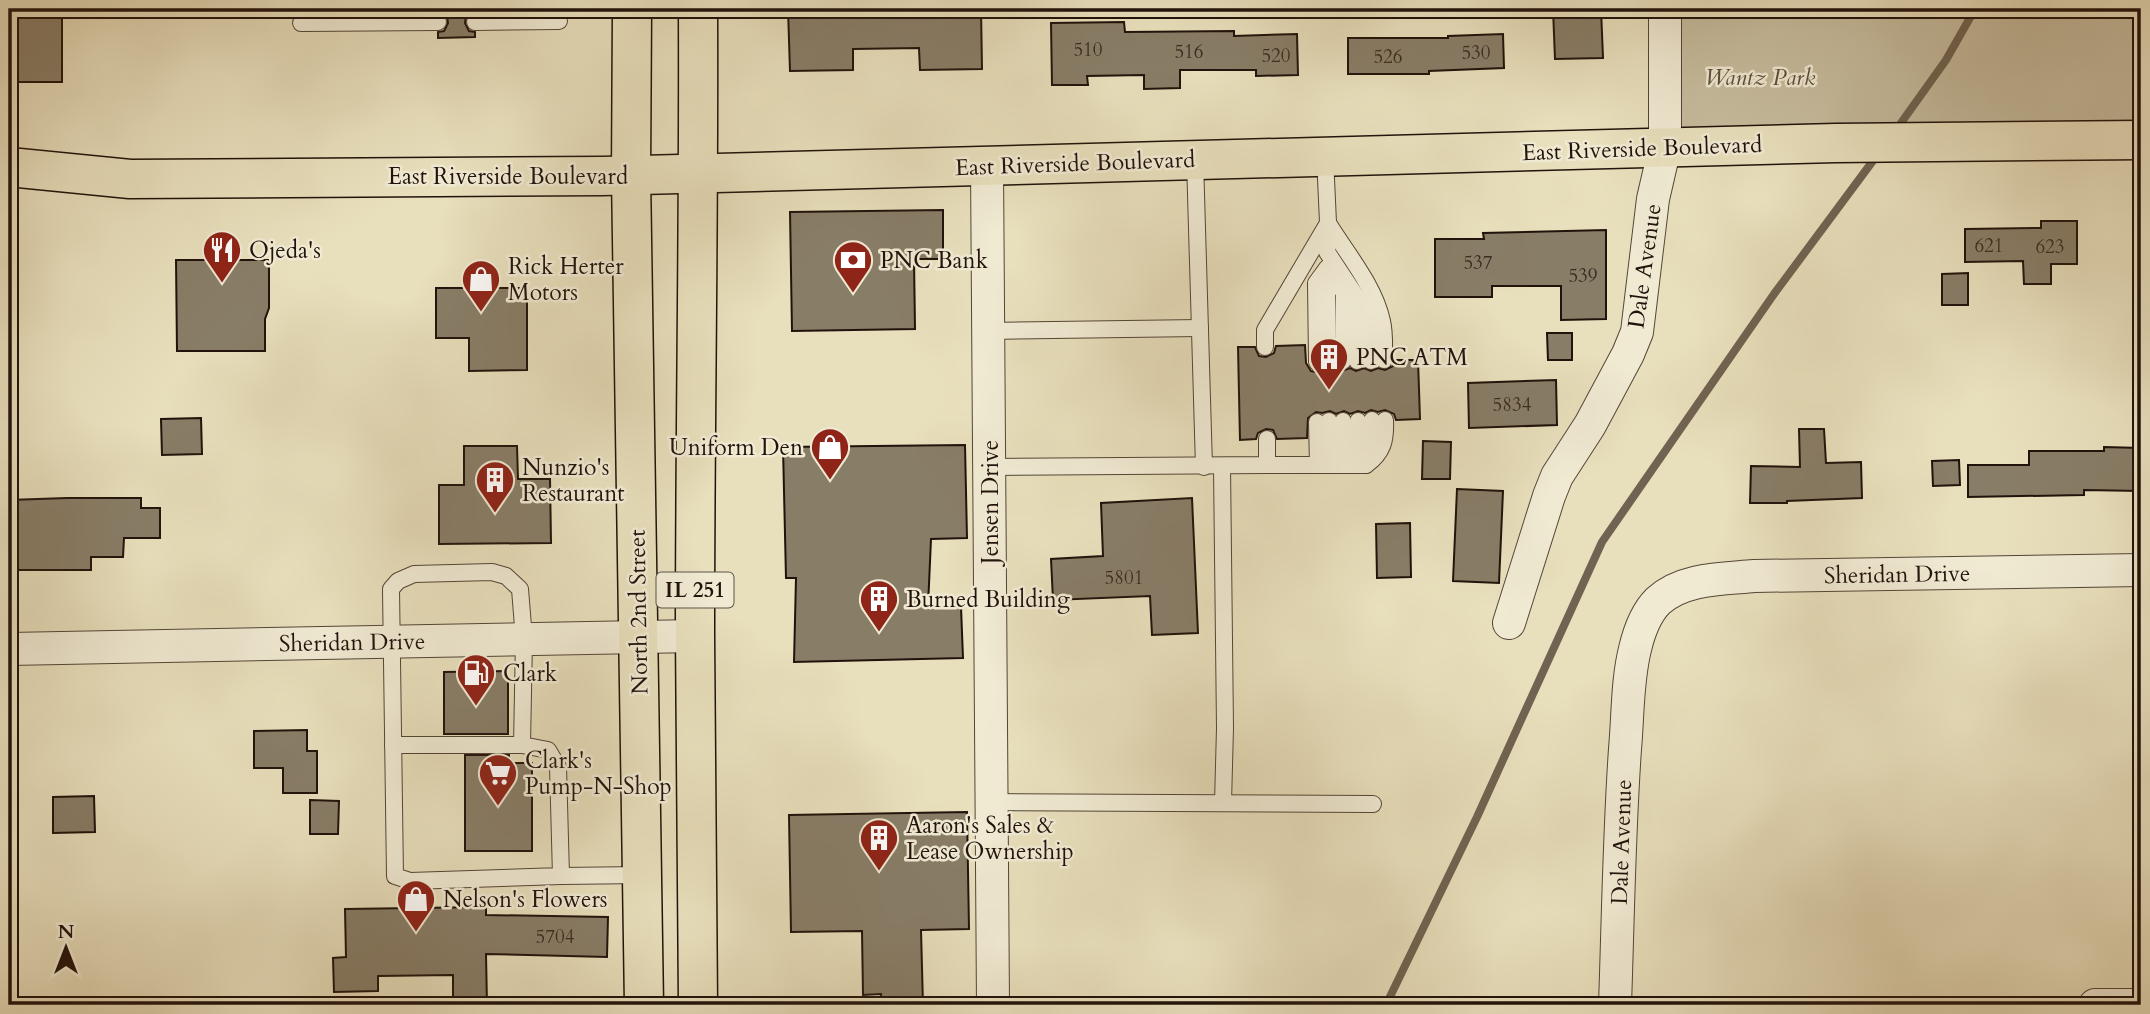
<svg xmlns="http://www.w3.org/2000/svg" width="2150" height="1014" viewBox="0 0 2150 1014" font-family="Cardo,serif">
  <rect width="100%" height="100%" fill="#e8dfbc"/>
  <filter id="stains"><feTurbulence type="fractalNoise" baseFrequency=".00286" numOctaves="4"/><feColorMatrix values="0 0 0 0 .2 0 0 0 0 .09 0 0 0 0 .02 0 0 0 .5 -.17"/></filter>
  <radialGradient id="worn" r=".72"><stop offset=".6" stop-color="#630" stop-opacity="0"/><stop offset="1" stop-color="#630" stop-opacity=".3"/></radialGradient>
  <path fill="#c6bc9e" stroke="#746754" stroke-width="2" d="M 1665,9 L 2141,9 L 2141,140 L 1665,147 Z"/>
  <g fill="none" stroke-linecap="round" stroke-linejoin="round">
    <g stroke="#706351" stroke-width="8">
      <path d="M 1896,130 L 1946,60 L 1975,9"/>
      <path d="M 1386,1005 L 1477,817 L 1602,542 L 1774,294 L 1878,154"/>
    </g>
  </g>
  <g fill="#887d67" stroke="#21120b" stroke-width="2">
    <rect x="9" y="9" width="53" height="73"/>
    <path d="M 438,9 L 475,9 L 475,12 L 466,16 L 465,23 L 469,31 L 475,32 L 475,37 L 438,38 L 438,32 L 444,31 L 448,23 L 447,16 L 438,11 Z"/>
    <path d="M 788,9 L 981,9 L 982,69 L 920,70 L 919,48 L 853,49 L 853,70 L 790,71 Z"/>
    <path d="M 1553,9 L 1601,9 L 1603,58 L 1555,59 Z"/>
    <path d="M 1124,22 L 1125,32 L 1234,31 L 1234,36 L 1297,34 L 1298,75 L 1256,76 L 1256,70 L 1180,70 L 1180,88 L 1144,89 L 1144,75 L 1087,76 L 1088,85 L 1052,85 L 1051,23 Z"/>
    <path d="M 1503,34 L 1504,68 L 1429,71 L 1429,74 L 1348,74 L 1348,38 L 1448,38 L 1448,36 Z"/>
    <path d="M 943,210 L 943,259 L 914,259 L 915,329 L 792,331 L 790,212 Z"/>
    <path d="M 2041,221 L 2077,221 L 2077,264 L 2051,264 L 2051,284 L 2024,284 L 2023,261 L 1965,262 L 1965,229 L 2041,228 Z"/>
    <path d="M 1606,230 L 1606,319 L 1561,320 L 1561,286 L 1492,286 L 1492,297 L 1435,297 L 1435,239 L 1484,239 L 1483,233 Z"/>
    <path d="M 176,260 L 269,260 L 269,308 L 265,319 L 265,351 L 177,351 Z"/>
    <path d="M 1968,273 L 1968,305 L 1942,305 L 1942,274 Z"/>
    <path d="M 436,288 L 527,288 L 527,370 L 469,371 L 469,338 L 436,338 Z"/>
    <path d="M 1547,333 L 1572,333 L 1572,360 L 1548,360 Z"/>
    <path d="M 1305,345 L 1306,363 L 1311,371 L 1316,372 L 1322,371 L 1329,372 L 1336,368 L 1342,371 L 1350,368 L 1356,371 L 1364,368 L 1371,371 L 1378,368 L 1385,370 L 1393,366 L 1394,360 L 1418,360 L 1420,419 L 1396,420 L 1394,414 L 1385,410 L 1378,412 L 1371,410 L 1365,413 L 1358,411 L 1350,414 L 1344,411 L 1336,414 L 1330,411 L 1322,413 L 1316,412 L 1308,418 L 1307,438 L 1277,439 L 1273,430 L 1266,429 L 1258,433 L 1256,439 L 1240,440 L 1238,347 L 1255,347 L 1259,356 L 1266,357 L 1274,353 L 1276,346 Z"/>
    <path d="M 1556,380 L 1557,425 L 1469,428 L 1468,383 Z"/>
    <path d="M 201,418 L 202,454 L 162,455 L 161,419 Z"/>
    <path d="M 1799,429 L 1824,429 L 1826,463 L 1861,462 L 1862,498 L 1787,501 L 1787,503 L 1750,503 L 1751,466 L 1800,467 Z"/>
    <path d="M 1423,441 L 1451,442 L 1450,479 L 1422,479 Z"/>
    <path d="M 965,445 L 967,538 L 931,539 L 928,607 L 961,607 L 963,658 L 794,662 L 796,578 L 786,578 L 783,447 Z"/>
    <path d="M 464,446 L 517,446 L 518,479 L 550,479 L 551,543 L 439,544 L 439,485 L 464,485 Z"/>
    <path d="M 2104,447 L 2141,448 L 2141,491 L 2084,490 L 2084,495 L 1968,497 L 1968,465 L 2029,465 L 2029,451 L 2104,451 Z"/>
    <path d="M 1959,460 L 1960,485 L 1933,486 L 1932,461 Z"/>
    <path d="M 1457,489 L 1503,491 L 1499,583 L 1453,581 Z"/>
    <path d="M 67,498 L 141,498 L 141,508 L 160,508 L 160,538 L 124,538 L 123,557 L 91,557 L 91,570 L 9,570 L 9,500 Z"/>
    <path d="M 1192,498 L 1198,633 L 1152,635 L 1150,596 L 1053,600 L 1051,559 L 1103,556 L 1101,503 Z"/>
    <path d="M 1410,523 L 1411,577 L 1377,578 L 1376,524 Z"/>
    <path d="M 508,671 L 508,734 L 444,734 L 444,672 Z"/>
    <path d="M 307,730 L 307,751 L 317,751 L 317,793 L 283,793 L 283,768 L 254,768 L 254,731 Z"/>
    <path d="M 465,755 L 509,755 L 509,763 L 532,763 L 532,851 L 465,851 Z"/>
    <path d="M 94,796 L 95,832 L 53,833 L 53,797 Z"/>
    <path d="M 310,800 L 339,801 L 338,834 L 310,834 Z"/>
    <path d="M 967,812 L 969,929 L 921,930 L 923,1005 L 882,1005 L 881,994 L 863,995 L 862,931 L 791,932 L 789,815 Z"/>
    <path d="M 486,907 L 486,915 L 608,917 L 607,957 L 486,954 L 487,1005 L 453,1005 L 453,975 L 378,976 L 378,991 L 334,992 L 333,958 L 346,957 L 345,909 Z"/>
  </g>
  <g fill="none" stroke-linecap="round" stroke-linejoin="round">
    <g stroke="#534537" stroke-width="18">
      <g id="service">
        <path d="M 475,22 L 559,21"/>
        <path d="M 301,23 L 438,22"/>
        <path d="M 1195,160 L 1204,467"/>
        <path d="M 1328,223 C 1347,254 1374,285 1382,321 C 1385,334 1384,348 1384,360"/>
        <path d="M 1328,239 L 1327,252 L 1356,296 L 1357,361"/>
        <path d="M 1335,280 L 1344,293 L 1343,361"/>
        <path d="M 1327,281 L 1328,362"/>
        <path d="M 1367,298 L 1370,305 L 1371,361"/>
        <path d="M 989,331 L 1200,328"/>
        <path d="M 1265,347 L 1265,330 L 1328,223 L 1325,156"/>
        <path d="M 1317,362 L 1316,283 L 1327,268"/>
        <path d="M 1329,421 L 1329,465"/>
        <path d="M 1317,422 L 1318,465"/>
        <path d="M 1267,465 L 1366,465 C 1383,453 1386,440 1385,420"/>
        <path d="M 1340,465 L 1343,421"/>
        <path d="M 1355,465 L 1358,421"/>
        <path d="M 1366,465 C 1368,450 1373,436 1372,420"/>
        <path d="M 1222,466 L 1225,728 L 1223,803"/>
        <path d="M 989,467 L 1267,465 L 1267,439"/>
        <path d="M 393,745 L 522,745"/>
        <path d="M 992,802 L 1373,804"/>
        <path d="M 561,876 L 558,767 L 548,750 L 522,745 L 524,639 L 520,589 L 506,576 L 492,572 L 414,574 L 398,581 L 391,589 L 395,876 L 410,881 L 561,876 L 642,875"/>
      </g>
    </g>
    <g stroke="#534537" stroke-width="34">
      <g id="minor">
        <path d="M 987,166 L 993,1005"/>
        <path d="M 1509,623 L 1549,496 L 1557,476 L 1590,425 L 1628,354 L 1637,332 L 1653,199 L 1665,147 L 1665,9"/>
        <path d="M 9,649 L 695,636"/>
        <path d="M 1615,1005 C 1618,920 1619,835 1625,749 C 1628,716 1627,681 1635,649 C 1639,632 1646,613 1658,601 C 1683,578 1723,579 1754,576 L 2141,570"/>
        <path d="M 2095,1005 L 2141,1005"/>
      </g>
    </g>
    <g stroke="#21120b" stroke-width="41">
      <g id="primary">
        <path d="M 632,9 L 631,175 L 644,1005"/>
        <path d="M 9,167 L 130,179 L 603,176 L 1836,143 L 2141,140"/>
        <path d="M 698,1005 C 697,882 695,758 695,634 C 695,426 699,217 698,9"/>
      </g>
    </g>
    <use href="#service" stroke="#f0ead3" stroke-width="16"/>
    <use href="#minor" stroke="#f0ead3" stroke-width="32"/>
    <use href="#primary" stroke="#e8dfbc" stroke-width="38"/>
  </g>
  <defs>
    <g id="restaurant-pin" transform="scale(2.0125)"><path d="M0 17L-7.5 6A9.5 9.5 0 1 1 7.5 6Z" fill="#8f2418" stroke="#f0ead3"/><path d="M-5-6h1v4h1v-4h1v4h1v-4h1v5L-1.5 .5V6h-2V.5L-5-1ZM5-6V6H3V1.5H1.5Q1.5-4 5-6Z" fill="#fff"/></g>
    <g id="bank-pin" transform="scale(2.0125)"><path d="M0 17L-7.5 6A9.5 9.5 0 1 1 7.5 6Z" fill="#8f2418" stroke="#f0ead3"/><path d="M-6-4H6V4H-6ZM0-2.3a2.3 2.3 0 1 0 0 4.6a2.3 2.3 0 1 0 0-4.6Z" fill="#fff"/></g>
    <g id="shop-pin" transform="scale(2.0125)"><path d="M0 17L-7.5 6A9.5 9.5 0 1 1 7.5 6Z" fill="#8f2418" stroke="#f0ead3"/><path d="M-5-2.5h2.3a2.7 3.5 0 0 1 5.4 0H5L5.5 6h-11ZM-1.5-2.5h3a1.5 2.3 0 0 0-3 0Z" fill="#fff"/></g>
    <g id="building-pin" transform="scale(2.0125)"><path d="M0 17L-7.5 6A9.5 9.5 0 1 1 7.5 6Z" fill="#8f2418" stroke="#f0ead3"/><path d="M-4-6H4V6H1V3H-1V6H-4ZM-2.5-4.3h1.7v1.8h-1.7ZM.8-4.3h1.7v1.8H.8ZM-2.5-1h1.7V.8h-1.7ZM.8-1h1.7V.8H.8Z" fill="#fff"/></g>
    <g id="fuel-pin" transform="scale(2.0125)"><path d="M0 17L-7.5 6A9.5 9.5 0 1 1 7.5 6Z" fill="#8f2418" stroke="#f0ead3"/><path d="M-5.5-6h7V0h2V4h1.3V-2.5L3-4.5l.8-.8L6-3V5H2.5V1h-1V6h-7ZM-4.2-4.7v3.2H.2V-4.7Z" fill="#fff"/></g>
    <g id="supermarket-pin" transform="scale(2.0125)"><path d="M0 17L-7.5 6A9.5 9.5 0 1 1 7.5 6Z" fill="#8f2418" stroke="#f0ead3"/><path d="M-6-5.5h2.5l.6 2H6L4.5 2H-2.5L-4.4-4H-6ZM-1.5 3.2a1.3 1.3 0 1 0 .1 0ZM3 3.2a1.3 1.3 0 1 0 .1 0Z" fill="#fff"/></g>
  </defs>
  <g fill-rule="evenodd">
    <use href="#restaurant-pin" x="222" y="250"/>
    <use href="#bank-pin" x="853" y="260"/>
    <use href="#shop-pin" x="481" y="279"/>
    <use href="#building-pin" x="1329" y="357"/>
    <use href="#shop-pin" x="830" y="447"/>
    <use href="#building-pin" x="495" y="480"/>
    <use href="#building-pin" x="879" y="599"/>
    <use href="#fuel-pin" x="476" y="673"/>
    <use href="#supermarket-pin" x="498" y="773"/>
    <use href="#building-pin" x="879" y="838"/>
    <use href="#shop-pin" x="416" y="899"/>
  </g>
  <g text-anchor="middle" stroke-width="5" stroke-linejoin="round" paint-order="stroke">
    <g font-size="19" fill="#3b2d22">
      <text x="1088" y="56">510</text>
      <text x="1189" y="58">516</text>
      <text x="1476" y="59">530</text>
      <text x="1276" y="62">520</text>
      <text x="1388" y="63">526</text>
      <text x="1989" y="252">621</text>
      <text x="2050" y="253">623</text>
      <text x="1478" y="269">537</text>
      <text x="1583" y="282">539</text>
      <text x="1512" y="411">5834</text>
      <text x="1124" y="584">5801</text>
      <text x="555" y="943">5704</text>
    </g>
    <rect fill="#f0ead3" stroke="#5f5347" stroke-width="2" x="656.5" y="572.5" width="77" height="35" rx="5"/>
    <g font-size="21" font-weight="bold" fill="#21120b">
      <text x="695" y="597">IL 251</text>
    </g>
    <g font-size="23" font-style="italic" fill="#5b4e3e" stroke="#f0ead3">
      <text x="1760" y="85">Wantz Park</text>
    </g>
    <g font-size="23" fill="#21120b" stroke="#f0ead3">
      <text transform="translate(1642 148) rotate(-2)" y="8">East Riverside Boulevard</text>
      <text transform="translate(1075 163) rotate(-2)" y="8">East Riverside Boulevard</text>
      <text x="508" y="184">East Riverside Boulevard</text>
      <text transform="translate(1644 266) rotate(-82)" y="8">Dale Avenue</text>
      <text transform="translate(990 502) rotate(-90)" y="8">Jensen Drive</text>
      <text transform="translate(1897 574) rotate(-1)" y="8">Sheridan Drive</text>
      <text transform="translate(638 612) rotate(-91)" y="8">North 2nd Street</text>
      <text transform="translate(352 642) rotate(-1)" y="8">Sheridan Drive</text>
      <text transform="translate(1621 842) rotate(-88)" y="8">Dale Avenue</text>
    </g>
    <g font-size="23" fill="#21120b" stroke="#f0ead3" text-anchor="start">
      <text x="249" y="258">Ojeda's</text>
      <text x="880" y="268">PNC Bank</text>
      <text x="508" y="274">Rick Herter<tspan x="508" dy="26">Motors</tspan></text>
      <text x="1356" y="365">PNC ATM</text>
      <text x="803" y="455" text-anchor="end">Uniform Den</text>
      <text x="522" y="475">Nunzio's<tspan x="522" dy="26">Restaurant</tspan></text>
      <text x="906" y="607">Burned Building</text>
      <text x="503" y="681">Clark</text>
      <text x="525" y="768">Clark's<tspan x="525" dy="26">Pump-N-Shop</tspan></text>
      <text x="906" y="833">Aaron's Sales &amp;<tspan x="906" dy="26">Lease Ownership</tspan></text>
      <text x="443" y="907">Nelson's Flowers</text>
    </g>
  </g>
  <rect width="2150" height="1014" fill="none" stroke="#e8dfbc" stroke-width="35"/>
  <rect x="10" y="10" width="2129" height="993" fill="none" stroke="#21120b" stroke-width="3.5"/>
  <rect x="18" y="18" width="2115" height="979" fill="none" stroke="#21120b" stroke-width="2"/>
  <g transform="translate(66 948)" stroke="#f0ead3" stroke-width="5" paint-order="stroke">
  <path d="M0-5L12 26L0 18L-12 26Z" fill="#21120b"/>
  <text y="-10" font-size="19" font-weight="bold" text-anchor="middle" fill="#21120b">N</text>
  </g>
  <rect width="100%" height="100%" filter="url(#stains)"/>
  <rect width="100%" height="100%" fill="url(#worn)"/>
</svg>
